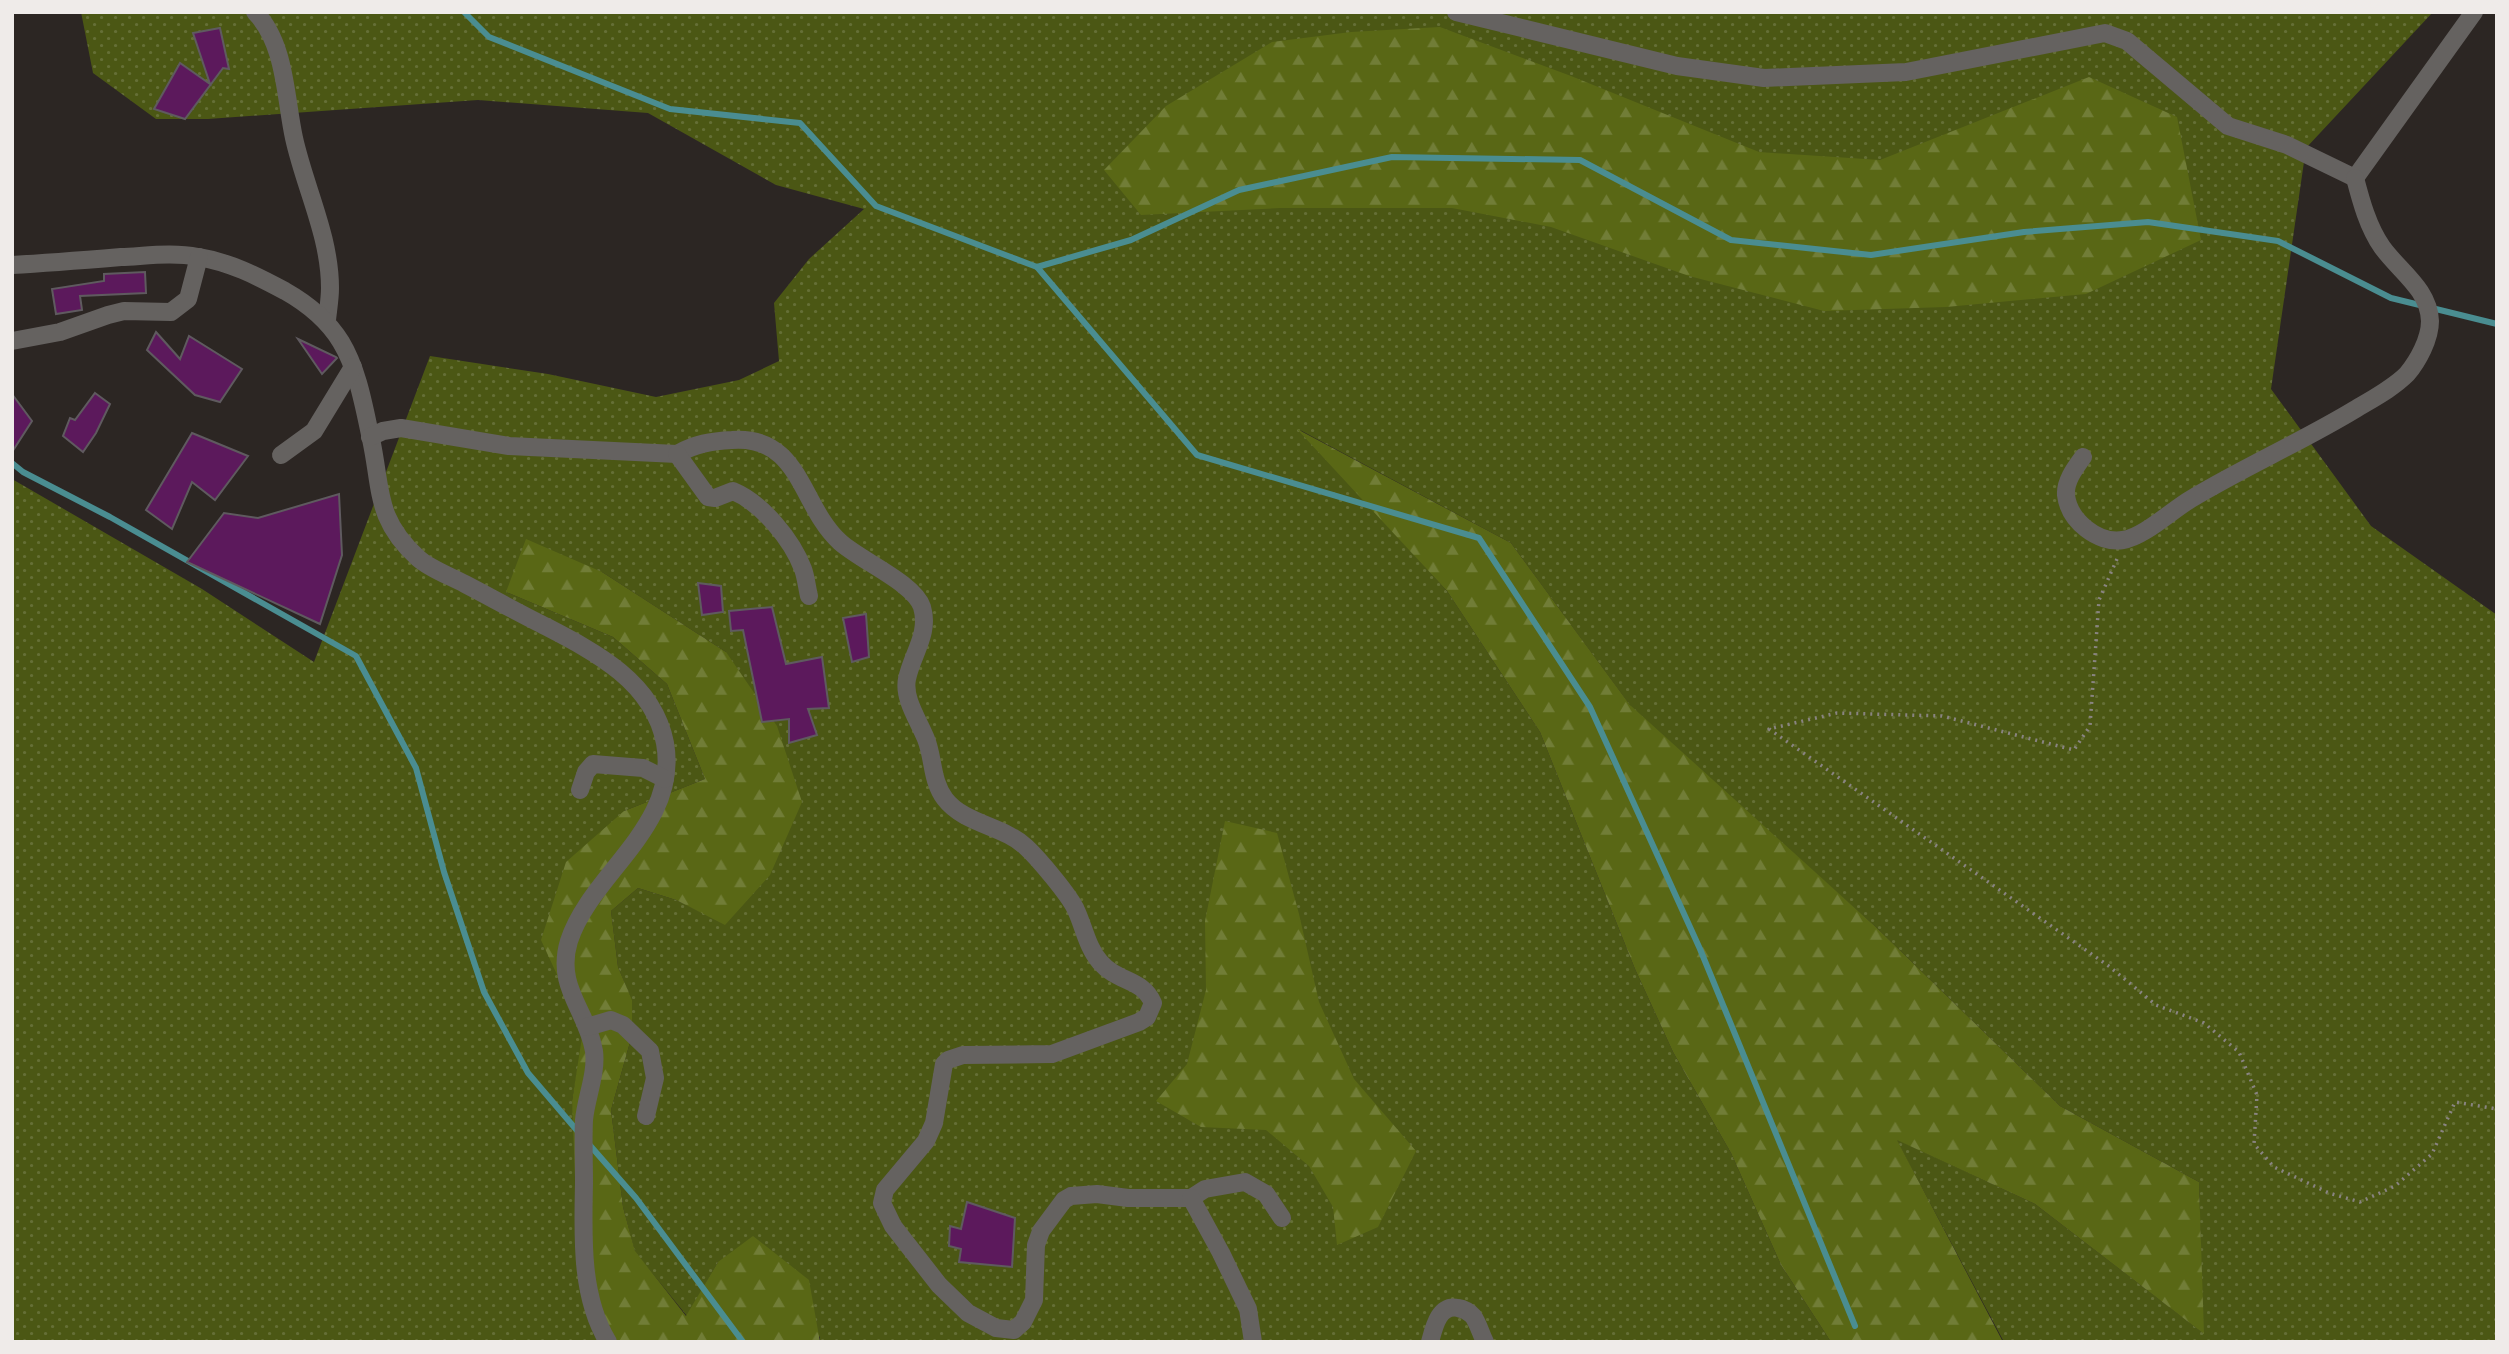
<svg xmlns="http://www.w3.org/2000/svg" width="2509" height="1354" viewBox="0 0 2509 1354" font-family="'IBM Plex Sans',sans-serif">
  <defs>
    <pattern id="grass-dots" width="8" height="8" patternUnits="userSpaceOnUse" patternTransform="scale(1.75)"><rect width="8" height="8" fill="#4b5714"/><path d="M2 2h.1M6 6h.1" fill="none" stroke="#656f36" stroke-width="1.8" stroke-linecap="round"/></pattern>
    <pattern id="forest-firs" width="22" height="20" patternUnits="userSpaceOnUse" patternTransform="scale(1.75)"><rect width="22" height="20" fill="#596715"/><path d="M5 1l3.5 6h-7zM16 11l3.5 6h-7z" fill="#717d37"/></pattern>
  </defs>
  <rect width="100%" height="100%" fill="#2c2623"/>
  <path fill="url(#grass-dots)" d="M 81,12 L 2433,12 L 2306,148 L 2271,389 L 2371,526 L 2497,615 L 2497,1342 L 2004,1342 L 1896,1139 L 2035,1204 L 2203,1333 L 2199,1182 L 2060,1106 L 1877,928 L 1635,712 L 1511,543 L 1300,430 L 1447,591 L 1540,732 L 1635,969 L 1673,1052 L 1731,1153 L 1781,1265 L 1831,1342 L 820,1342 L 820,1337 L 718,1262 L 687,1316 L 635,1252 L 623,1207 L 611,1110 L 632,1035 L 632,1001 L 618,967 L 611,911 L 638,888 L 676,900 L 725,924 L 726,652 L 602,572 L 506,592 L 613,637 L 667,684 L 705,779 L 624,811 L 572,1101 L 602,1342 L 12,1342 L 12,479 L 202,589 L 314,662 L 430,356 L 548,374 L 656,397 L 739,380 L 779,361 L 774,303 L 809,259 L 864,209 L 776,185 L 648,113 L 478,100 L 208,119 L 156,119 L 93,73 Z"/>
  <g fill="url(#forest-firs)">
    <path d="M 1440,27 L 1571,76 L 1759,152 L 1880,160 L 2089,77 L 2177,117 L 2201,240 L 2086,294 L 1946,307 L 1824,311 L 1689,276 L 1551,227 L 1452,208 L 1280,208 L 1141,215 L 1104,170 L 1166,106 L 1272,42 L 1351,32 Z"/>
    <path d="M 1297,429 L 1511,543 L 1630,705 L 1877,928 L 2060,1106 L 2199,1182 L 2204,1334 L 2035,1204 L 1897,1140 L 2003,1342 L 1831,1342 L 1781,1265 L 1731,1153 L 1673,1052 L 1635,969 L 1540,732 L 1447,591 Z"/>
    <path d="M 526,539 L 602,572 L 726,652 L 777,726 L 802,802 L 770,875 L 725,925 L 676,900 L 638,888 L 611,911 L 618,967 L 632,1000 L 632,1035 L 611,1110 L 623,1207 L 635,1251 L 686,1316 L 718,1262 L 753,1236 L 809,1280 L 820,1342 L 602,1342 L 577,1227 L 572,1101 L 583,1031 L 541,940 L 566,862 L 624,811 L 705,779 L 667,684 L 613,637 L 506,592 Z"/>
    <path d="M 1225,821 L 1277,833 L 1299,914 L 1319,1002 L 1354,1079 L 1416,1151 L 1378,1227 L 1337,1245 L 1333,1207 L 1309,1166 L 1266,1130 L 1201,1127 L 1156,1101 L 1187,1064 L 1206,990 L 1205,921 Z"/>
  </g>
  <g fill="none" stroke-linecap="round" stroke-linejoin="round">
    <g stroke="#4a8d91" stroke-width="6">
      <path d="M 464,12 L 489,37 L 670,109 L 800,123 L 876,206 L 1037,267 L 1131,240 L 1239,190 L 1392,157 L 1580,160 L 1731,240 L 1871,255 L 2024,232 L 2148,222 L 2278,241 L 2391,298 L 2497,324"/>
      <path d="M 1037,267 L 1197,455 L 1479,538 L 1590,707 L 1700,949 L 1855,1326"/>
      <path d="M 12,463 L 23,472 L 110,517 L 356,656 L 416,768 L 444,872 L 484,992 L 528,1073 L 580,1134"/>
      <path d="M 587,1142 L 636,1198 L 743,1342"/>
    </g>
  </g>
  <g fill="#5c195c" stroke="#5f5a5f" stroke-width="2">
    <path d="M 220,28 L 229,69 L 223,68 L 185,119 L 154,109 L 180,63 L 210,84 L 193,33 Z"/>
    <path d="M 145,272 L 146,293 L 80,296 L 82,310 L 56,314 L 52,289 L 104,281 L 104,274 Z"/>
    <path d="M 156,332 L 180,359 L 189,336 L 242,369 L 220,402 L 195,395 L 147,350 Z"/>
    <path d="M 298,339 L 336,357 L 337,358 L 322,374 Z"/>
    <path d="M 95,393 L 110,404 L 96,433 L 83,452 L 63,436 L 70,418 L 75,420 Z"/>
    <path d="M 12,394 L 32,421 L 12,452 Z"/>
    <path d="M 192,433 L 248,456 L 215,500 L 192,482 L 172,529 L 146,510 Z"/>
    <path d="M 339,494 L 342,555 L 320,624 L 187,562 L 224,513 L 258,518 Z"/>
    <path d="M 698,583 L 721,586 L 723,612 L 702,615 Z"/>
    <path d="M 772,607 L 786,664 L 822,657 L 829,708 L 808,709 L 817,735 L 789,743 L 789,719 L 762,722 L 743,630 L 731,631 L 729,611 Z"/>
    <path d="M 866,614 L 869,657 L 852,662 L 843,618 Z"/>
    <path d="M 967,1202 L 1015,1218 L 1012,1267 L 959,1262 L 961,1249 L 949,1246 L 950,1226 L 961,1229 Z"/>
  </g>
  <g fill="none" stroke-linecap="round" stroke-linejoin="round">
    <path stroke="#898481" stroke-width="3.5" stroke-dasharray="2 5" stroke-linecap="butt" d="M 2117,559 L 2099,600 L 2090,726 L 2074,750 L 1942,716 L 1837,713 L 1769,729 L 2110,967 L 2156,1005 L 2204,1023 L 2239,1052 L 2257,1095 L 2254,1144 L 2274,1167 L 2329,1193 L 2360,1202 L 2395,1186 L 2432,1154 L 2455,1102 L 2497,1109"/>
    <g stroke="#656260" stroke-width="18">
      <path d="M 255,12 C 286,44 285,97 294,138 C 305,188 330,236 330,288 C 330,299 328,310 327,320"/>
      <path d="M 1456,12 L 1677,66 L 1764,78 L 1906,72 L 2105,33 L 2127,41 L 2228,126 L 2287,145 L 2355,178 L 2474,12"/>
      <path d="M 12,265 C 48,263 85,260 121,257 C 146,256 173,252 198,257 C 230,262 257,276 285,291 C 308,304 327,319 341,342 C 358,370 364,407 371,439 C 382,490 375,519 418,558 C 430,569 450,576 465,584 C 490,597 515,611 541,624 C 591,650 653,680 665,743 C 680,826 591,873 569,941 C 555,987 587,1010 594,1051 C 597,1073 586,1098 584,1120 C 583,1141 584,1162 584,1183 C 583,1235 580,1296 608,1342"/>
      <path d="M 12,341 L 60,332 L 108,315 L 124,311 L 171,312 L 188,299 L 199,257"/>
      <path d="M 370,437 L 383,431 L 401,428 L 509,446 L 677,454 C 695,444 711,441 732,440 C 801,435 800,506 840,542 C 861,561 914,583 922,607 C 930,634 912,654 907,679 C 903,699 919,721 926,739 C 934,759 931,780 945,799 C 964,824 1004,826 1026,847 C 1038,858 1070,896 1076,910 C 1084,927 1087,947 1100,962 C 1118,983 1142,978 1153,1003 L 1147,1017 L 1139,1022 L 1052,1054 L 963,1055 L 948,1060 L 944,1064 L 934,1123 L 926,1141 L 885,1190 L 882,1203 L 893,1226 L 939,1285 L 968,1313 L 996,1328 L 1014,1330 L 1023,1322 L 1034,1300 L 1036,1245 L 1041,1231 L 1064,1200 L 1071,1196 L 1097,1194 L 1128,1198 L 1191,1198 L 1205,1189 L 1245,1182 L 1266,1194 L 1282,1218"/>
      <path d="M 677,454 L 708,497 L 715,498 L 733,491 C 762,503 792,540 803,569 C 806,577 807,588 809,596"/>
      <path d="M 281,455 L 314,431 L 353,367"/>
      <path d="M 2083,457 C 2075,468 2065,481 2066,495 C 2069,521 2098,544 2123,540 C 2144,537 2172,510 2191,499 C 2244,467 2301,442 2354,410 C 2372,399 2392,389 2407,374 C 2418,361 2430,339 2430,321 C 2429,289 2399,271 2382,247 C 2368,227 2361,201 2355,178"/>
      <path d="M 580,790 L 586,772 L 593,764 L 643,768 L 665,779"/>
      <path d="M 587,1027 L 611,1020 L 623,1025 L 650,1051 L 655,1078 L 646,1116"/>
      <path d="M 1191,1198 L 1221,1253 L 1248,1309 L 1253,1342"/>
      <path d="M 1430,1342 C 1434,1327 1439,1304 1458,1308 C 1464,1309 1469,1312 1473,1316 C 1478,1323 1481,1334 1485,1342"/>
    </g>
  </g>
  <rect width="2509" height="1354" fill="none" stroke="#efebe9" stroke-width="28"/>
</svg>
